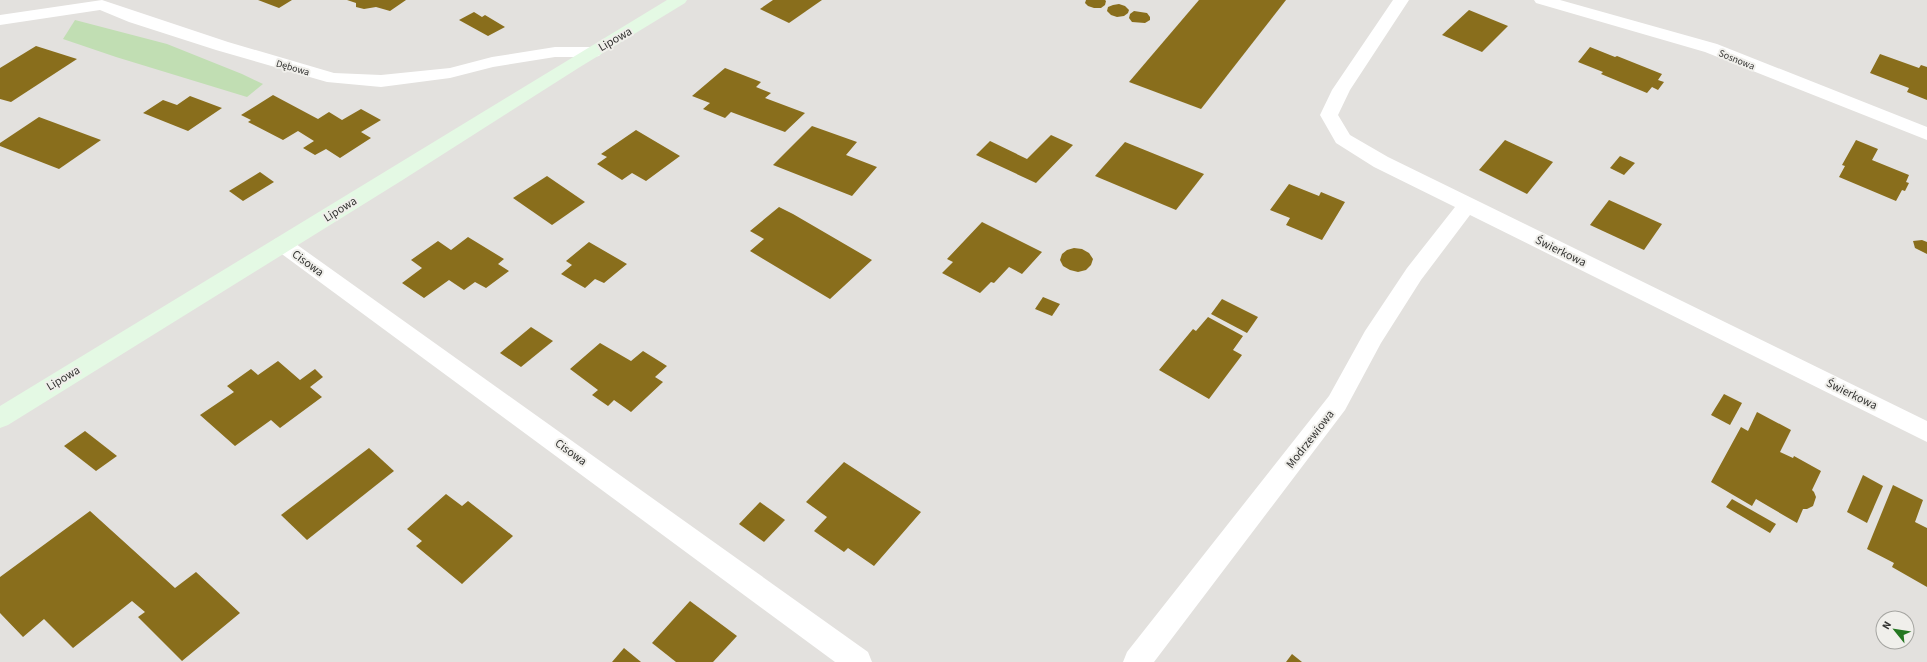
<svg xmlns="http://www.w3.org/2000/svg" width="1927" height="662" viewBox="0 0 1927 662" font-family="'Source Sans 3',sans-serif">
  <rect width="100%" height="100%" fill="#e3e1de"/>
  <path fill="#c1deb3" d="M 75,20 L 167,44 L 242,74 L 263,84 L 247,97 L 116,57 L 63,39 Z"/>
  <g fill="#896e1c">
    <path d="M 258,0 L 292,0 L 279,8 Z"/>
    <path d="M 347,0 L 406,0 L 390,11 L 376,7 L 364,9 L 356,7 L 356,3 Z"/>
    <path d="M 773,0 L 822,0 L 789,23 L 760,9 Z"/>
    <path d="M 1086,0 L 1105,0 L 1106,1 L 1105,5 L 1101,8 L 1094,8 L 1088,6 L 1085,3 Z"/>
    <path d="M 1199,0 L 1286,0 L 1201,109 L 1129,82 Z"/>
    <path d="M 1119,4 L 1125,6 L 1129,10 L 1128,13 L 1124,16 L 1117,17 L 1111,15 L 1107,11 L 1108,7 L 1113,5 Z"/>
    <path d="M 1469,10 L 1508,26 L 1482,52 L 1442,35 Z"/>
    <path d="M 1134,11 L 1147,13 L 1150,17 L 1150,20 L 1145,23 L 1132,22 L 1129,18 L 1130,14 Z"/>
    <path d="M 474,12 L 482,17 L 485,15 L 505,27 L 488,36 L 459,20 Z"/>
    <path d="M 36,46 L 77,59 L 11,102 L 0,99 L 0,68 Z"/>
    <path d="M 1590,47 L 1615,57 L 1617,56 L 1662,74 L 1658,80 L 1664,82 L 1658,90 L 1652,87 L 1647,93 L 1601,74 L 1603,72 L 1578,62 Z"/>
    <path d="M 1880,54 L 1919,68 L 1921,65 L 1927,67 L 1927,100 L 1907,92 L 1909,88 L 1870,73 Z"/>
    <path d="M 725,68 L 761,82 L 756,87 L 771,93 L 765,98 L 805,113 L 785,132 L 731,112 L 725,118 L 703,109 L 710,103 L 692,96 Z"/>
    <path d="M 273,95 L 318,119 L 329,112 L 342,120 L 361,109 L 381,120 L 361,132 L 371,138 L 340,158 L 326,149 L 315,155 L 303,148 L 314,141 L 298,131 L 283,140 L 248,122 L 251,120 L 241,115 Z"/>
    <path d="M 190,96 L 222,108 L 188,131 L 143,113 L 163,100 L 177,105 Z"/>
    <path d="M 39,117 L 101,140 L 59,169 L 0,146 L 0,143 Z"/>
    <path d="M 812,126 L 857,142 L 846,155 L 877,167 L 852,196 L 773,165 Z"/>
    <path d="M 636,130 L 680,156 L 646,181 L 632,173 L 622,180 L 597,164 L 607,157 L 601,154 Z"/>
    <path d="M 1051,135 L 1073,145 L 1036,183 L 976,155 L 990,141 L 1027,159 Z"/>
    <path d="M 1505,140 L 1553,162 L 1527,194 L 1479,170 Z"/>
    <path d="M 1856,140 L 1878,149 L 1872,160 L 1909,175 L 1906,182 L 1909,183 L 1905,191 L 1902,190 L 1896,201 L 1839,177 L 1845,166 L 1842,165 Z"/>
    <path d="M 1125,142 L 1204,174 L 1176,210 L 1095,176 Z"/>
    <path d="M 1620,156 L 1635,163 L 1624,175 L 1610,168 Z"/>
    <path d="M 260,172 L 274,182 L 243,201 L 229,191 Z"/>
    <path d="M 547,176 L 585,202 L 552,225 L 513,198 Z"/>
    <path d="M 1289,184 L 1319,196 L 1321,192 L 1345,202 L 1322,240 L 1286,225 L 1290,218 L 1270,210 Z"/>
    <path d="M 1609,200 L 1662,224 L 1644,250 L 1590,225 Z"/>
    <path d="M 779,207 L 793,214 L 872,260 L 830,299 L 750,251 L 764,239 L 750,231 Z"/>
    <path d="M 982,222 L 1042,252 L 1022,274 L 1009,267 L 994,283 L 991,282 L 980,293 L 942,273 L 953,262 L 947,259 Z"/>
    <path d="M 468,237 L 504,259 L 498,264 L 509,271 L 486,288 L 475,282 L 464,290 L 449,280 L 424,298 L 402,283 L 422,268 L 411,260 L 438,241 L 451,250 Z"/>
    <path d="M 1922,240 L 1927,242 L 1927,254 L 1915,248 L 1913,241 Z"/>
    <path d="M 589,242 L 627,264 L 604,283 L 595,279 L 585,288 L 561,274 L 572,265 L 566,261 Z"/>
    <path d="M 1074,248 L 1082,249 L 1089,253 L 1093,259 L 1091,265 L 1086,270 L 1078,272 L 1070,270 L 1063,266 L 1060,260 L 1062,254 L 1067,250 Z"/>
    <path d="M 1043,297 L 1060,304 L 1052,316 L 1035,309 Z"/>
    <path d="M 1222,299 L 1258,317 L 1247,333 L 1211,314 Z"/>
    <path d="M 1208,317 L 1243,336 L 1233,350 L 1242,355 L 1209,399 L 1159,370 L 1193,329 L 1196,331 Z"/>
    <path d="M 531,327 L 553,341 L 521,367 L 500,353 Z"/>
    <path d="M 600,343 L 631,361 L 643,351 L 667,366 L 655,377 L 663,382 L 631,412 L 614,400 L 608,406 L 592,395 L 598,390 L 570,369 Z"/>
    <path d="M 278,361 L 300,380 L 315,369 L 323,377 L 310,387 L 322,397 L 280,428 L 271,420 L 235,446 L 200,415 L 234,392 L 227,386 L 251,369 L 258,375 Z"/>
    <path d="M 1724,394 L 1742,403 L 1730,425 L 1711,415 Z"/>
    <path d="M 1757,412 L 1791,430 L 1780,452 L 1793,458 L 1794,456 L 1821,471 L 1812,490 L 1814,492 L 1816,497 L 1813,506 L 1807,509 L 1803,509 L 1797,523 L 1756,499 L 1752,506 L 1711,482 L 1741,427 L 1748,431 Z"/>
    <path d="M 85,431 L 117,456 L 96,471 L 64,446 Z"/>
    <path d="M 369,448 L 394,471 L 307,540 L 281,515 Z"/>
    <path d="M 844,462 L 921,512 L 874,566 L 848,548 L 844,552 L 814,531 L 827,517 L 806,502 Z"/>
    <path d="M 1863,475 L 1883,486 L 1867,523 L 1847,512 Z"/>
    <path d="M 1893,485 L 1923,500 L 1915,522 L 1927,528 L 1927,587 L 1892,567 L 1894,563 L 1867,549 Z"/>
    <path d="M 446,494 L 462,506 L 468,501 L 513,536 L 462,584 L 416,546 L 422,541 L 407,529 Z"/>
    <path d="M 1732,499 L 1776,524 L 1770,533 L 1726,507 Z"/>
    <path d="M 760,502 L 785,520 L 764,542 L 739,524 Z"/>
    <path d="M 90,511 L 175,588 L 196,572 L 240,613 L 182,661 L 138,617 L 145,612 L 132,601 L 73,648 L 44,619 L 23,637 L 0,613 L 0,577 Z"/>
    <path d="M 690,601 L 737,636 L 713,662 L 676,662 L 652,643 Z"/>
    <path d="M 624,648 L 641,662 L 612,662 Z"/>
    <path d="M 1292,654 L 1302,662 L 1286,662 Z"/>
  </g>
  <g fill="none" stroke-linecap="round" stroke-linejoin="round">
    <g fill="#fff" fill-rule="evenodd">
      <path d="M 102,0 L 228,42 L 334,73 L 381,75 L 450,68 L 492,57 L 555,47 L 593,47 L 599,48 L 602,52 L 599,56 L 593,57 L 555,57 L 493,67 L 450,78 L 381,87 L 327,82 L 216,50 L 129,22 L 100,10 L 0,25 L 0,15 Z"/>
      <path d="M 1393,0 L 1409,0 L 1350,90 L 1338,115 L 1350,135 L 1388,157 L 1927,421 L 1927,442 L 1470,215 L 1421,280 L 1381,343 L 1345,410 L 1154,662 L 1123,662 L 1127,652 L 1329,396 L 1365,331 L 1407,268 L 1455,207 L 1374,167 L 1336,143 L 1320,115 L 1332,90 Z"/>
      <path d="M 1534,0 L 1560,0 L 1717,44 L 1927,127 L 1927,140 L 1705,52 L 1536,3 Z"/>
      <path d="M 282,237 L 289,239 L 868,652 L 872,662 L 835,662 L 275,249 L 272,244 L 275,239 Z"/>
    </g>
    <path fill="#e4f9e4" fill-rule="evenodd" d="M 667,0 L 687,0 L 685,3 L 580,67 L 401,181 L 8,425 L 0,428 L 0,406 Z"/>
  </g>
  <g text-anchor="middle" stroke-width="4" stroke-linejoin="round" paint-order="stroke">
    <g font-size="10" fill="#353533" stroke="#f0efeb">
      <text transform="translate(1737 59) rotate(22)" y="4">Sosnowa</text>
      <text transform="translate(293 67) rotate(16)" y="4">Dębowa</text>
    </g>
    <g font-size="12" fill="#353533" stroke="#f0efeb">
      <text transform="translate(615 39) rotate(-30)" y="4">Lipowa</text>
      <text transform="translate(340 209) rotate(-32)" y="4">Lipowa</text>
      <text transform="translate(1561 251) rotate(26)" y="4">Świerkowa</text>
      <text transform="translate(308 263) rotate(36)" y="4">Cisowa</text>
      <text transform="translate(63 378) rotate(-31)" y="4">Lipowa</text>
      <text transform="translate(1852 394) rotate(26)" y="4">Świerkowa</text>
      <text transform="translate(1310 439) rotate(-52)" y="4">Modrzewiowa</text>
      <text transform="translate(571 452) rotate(36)" y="4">Cisowa</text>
    </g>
  </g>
  <g transform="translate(1895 630) rotate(300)"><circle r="19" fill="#f0efeb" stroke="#a5a5a1"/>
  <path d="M0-3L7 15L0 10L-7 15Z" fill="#247721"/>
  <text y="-6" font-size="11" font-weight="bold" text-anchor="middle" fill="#353533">N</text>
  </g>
</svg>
